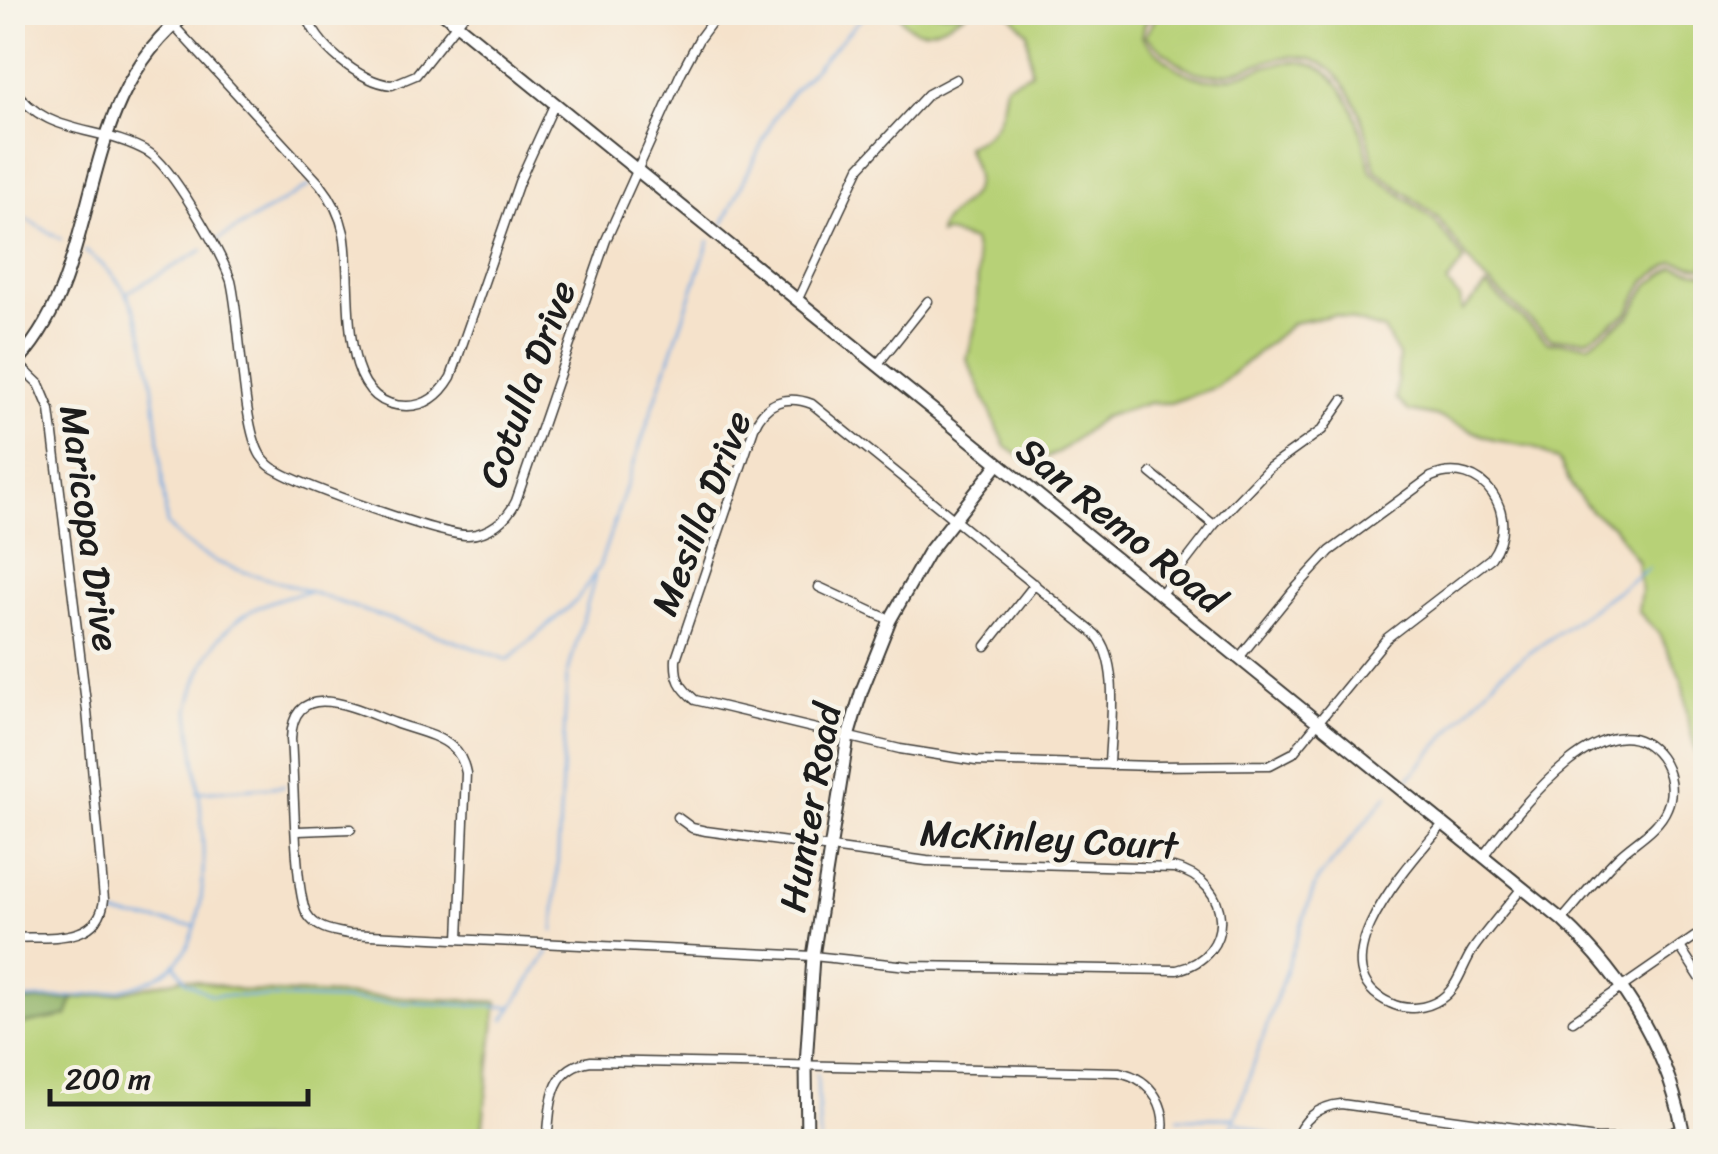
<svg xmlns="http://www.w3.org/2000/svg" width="1718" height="1154" viewBox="0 0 1718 1154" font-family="Sriracha,sans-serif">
  <rect width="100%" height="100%" fill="#f7f3e8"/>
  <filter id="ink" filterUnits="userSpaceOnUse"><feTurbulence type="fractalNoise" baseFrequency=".01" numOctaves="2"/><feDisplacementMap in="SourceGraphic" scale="20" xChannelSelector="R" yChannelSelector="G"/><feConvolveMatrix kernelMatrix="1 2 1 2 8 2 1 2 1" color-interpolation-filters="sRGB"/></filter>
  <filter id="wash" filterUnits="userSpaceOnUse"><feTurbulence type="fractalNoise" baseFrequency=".0048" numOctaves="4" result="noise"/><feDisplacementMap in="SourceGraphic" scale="40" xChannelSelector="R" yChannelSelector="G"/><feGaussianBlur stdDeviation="2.25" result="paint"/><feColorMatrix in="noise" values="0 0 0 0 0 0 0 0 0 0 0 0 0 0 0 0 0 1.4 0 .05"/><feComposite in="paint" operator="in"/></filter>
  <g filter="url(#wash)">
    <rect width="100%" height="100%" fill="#f5e2cb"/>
    <g fill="#b7d177" stroke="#6a764a" stroke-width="2.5">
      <path d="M 1159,12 L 1705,13 L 1705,268 L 1674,262 L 1646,280 L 1628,313 L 1588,339 L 1551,339 L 1478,273 L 1437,217 L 1375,170 C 1366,121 1346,46 1280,58 C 1251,63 1227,82 1196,72 C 1177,65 1161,48 1145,36 Z"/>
      <path d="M 898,13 L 898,12 L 966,13 C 943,27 914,44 898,13 Z"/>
      <path d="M 1009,13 L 1154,13 L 1145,23 L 1142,37 C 1156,52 1177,72 1198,77 C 1228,85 1251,68 1280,63 C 1344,50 1362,126 1371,172 L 1434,220 L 1464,260 L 1447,283 L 1459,298 L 1462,311 L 1487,286 L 1548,342 L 1589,344 L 1630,316 L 1649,284 L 1675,267 L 1705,273 L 1705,761 L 1698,759 L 1688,722 L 1682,679 L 1659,634 L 1638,611 L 1641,590 L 1637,561 L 1613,526 L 1592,512 L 1573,489 L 1559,461 L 1532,447 L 1494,440 L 1439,417 L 1409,411 L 1396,399 L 1399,356 L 1384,330 L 1335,315 L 1293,323 L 1217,387 L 1170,403 L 1149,403 L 1103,417 L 1058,453 L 1030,463 L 1006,447 L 967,359 L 976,323 L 978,268 L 973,241 L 944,232 L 939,235 C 940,209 977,207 976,177 C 975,167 969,155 966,146 C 999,133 1001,116 1006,84 L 1031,73 L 1027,32 Z"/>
      <path d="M 182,978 L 246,991 L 497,1002 L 481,1141 L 13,1142 L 13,1026 L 67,1016 L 73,999 L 119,993 Z"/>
    </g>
    <path fill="#91b368" stroke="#566842" stroke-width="2.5" d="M 73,999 L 67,1016 L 13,1026 L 13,1002 Z"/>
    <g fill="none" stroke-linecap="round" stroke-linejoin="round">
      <g stroke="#73a9e1" stroke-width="2.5">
        <path d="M 12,211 L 61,239"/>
        <path d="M 723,224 L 774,118 L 790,95 L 867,12"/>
        <path d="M 216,241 L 309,186"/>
        <path d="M 85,251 C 105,265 120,280 131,302 C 157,355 159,463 167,524 C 201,569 261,574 311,592 C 376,616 443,636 508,660 L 577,600 L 597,570"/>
        <path d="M 126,293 L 203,250"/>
        <path d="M 598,570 L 709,241"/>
        <path d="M 1409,778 L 1500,674 L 1649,568"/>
        <path d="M 197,792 L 284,786"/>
        <path d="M 112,915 L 195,926"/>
        <path d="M 554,931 L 567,676 L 595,577"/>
        <path d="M 176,965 L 186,982 L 211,995 L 512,1007"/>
        <path d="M 12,1000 C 59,998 131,998 169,969 C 227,925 195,775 189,710 C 203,641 238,603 308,592"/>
        <path d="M 504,1020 L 548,952"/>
        <path d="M 817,1074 L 820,1142"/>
        <path d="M 1178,1118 L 1236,1118"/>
        <path d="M 1238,1123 L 1288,1141"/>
        <path d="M 1227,1142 L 1316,882 L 1388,795"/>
      </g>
    </g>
  </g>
  <g filter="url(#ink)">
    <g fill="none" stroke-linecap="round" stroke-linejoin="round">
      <g stroke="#3d3a36" stroke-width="11">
        <g id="street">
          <path d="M 161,12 L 320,184 C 332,199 340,214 344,233 C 354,282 333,407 407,406 C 427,406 441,394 451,377 L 519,182 L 555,103"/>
          <path d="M 306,12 C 313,44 361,83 392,85 L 416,75 L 466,12"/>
          <path d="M 12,86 C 45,138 99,124 148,152 C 172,166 221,253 231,281 C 241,323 242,426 261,456 C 265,462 271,468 278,471 C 304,486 442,536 468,535 C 489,534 507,520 516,501 L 606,240 L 681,73 L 699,39 L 719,12"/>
          <path d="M 797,301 L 860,167 L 928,94 L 956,79"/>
          <path d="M 877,365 L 928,301"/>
          <path d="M 1151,473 L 1214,525"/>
          <path d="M 819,587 L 890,620"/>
          <path d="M 1160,595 L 1214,525 L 1269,468 L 1322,430 L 1343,400"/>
          <path d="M 986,646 L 1035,584"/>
          <path d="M 1109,765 C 1110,728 1121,662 1095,634 L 812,404 C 786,394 765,402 754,428 L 676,659 C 675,679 680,687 695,700 L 900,749 L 976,761 L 1153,766 L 1270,765 L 1293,753 L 1387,638 L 1491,558 C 1523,515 1482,455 1431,477 L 1330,551 L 1293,591 L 1238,659"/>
          <path d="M 1443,824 C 1414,860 1311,967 1390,1003 C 1406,1011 1426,1009 1441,999 C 1459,987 1462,965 1474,948 C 1489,927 1506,908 1522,888"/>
          <path d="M 298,831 L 351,829"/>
          <path d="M 1483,856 C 1512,819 1608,688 1660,757 C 1671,772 1674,792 1667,808 C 1658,830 1634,841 1618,857 C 1598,877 1580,899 1562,920"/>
          <path d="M 12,938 C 47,936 100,945 104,899 L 87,711 L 50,410 L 39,384 L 16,362"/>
          <path d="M 459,939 L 466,773 C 464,763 461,754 452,747 C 437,734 413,730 395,723 C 361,711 293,674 291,739 C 294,772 294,892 307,914 C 316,929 332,931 349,934 L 813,956 L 908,966 L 1177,970 C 1237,956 1233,882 1174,868 L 927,861 L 706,831 L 692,828 L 677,817"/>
          <path d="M 1680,947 L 1706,987"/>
          <path d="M 1573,1021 L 1706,929"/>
          <path d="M 547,1142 C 551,1107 548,1067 591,1061 L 1119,1072 C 1153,1079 1170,1109 1161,1142"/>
          <path d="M 1294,1142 C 1302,1120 1318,1106 1341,1104 L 1597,1139 L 1634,1138 L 1683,1130"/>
        </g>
      </g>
      <g stroke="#3d3a36" stroke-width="15">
        <g id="secondary">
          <path d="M 442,12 L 1562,920 C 1626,979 1671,1055 1685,1142"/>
          <path d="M 12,367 C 109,271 68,102 190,12"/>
          <path d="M 807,1142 L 806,1065 L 813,956 L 848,737 L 862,690 L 890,620 L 928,553 L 998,464"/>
        </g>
      </g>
      <use href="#street" stroke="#fff" stroke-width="8"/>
      <use href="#secondary" stroke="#fff" stroke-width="11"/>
    </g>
  </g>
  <g text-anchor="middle" stroke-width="9" stroke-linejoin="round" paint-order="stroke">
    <g font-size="38" fill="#1c1c1c" stroke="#f7f3e8">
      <text transform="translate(527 384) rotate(-70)" y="13">Cotulla Drive</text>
      <text transform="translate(701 513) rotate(-69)" y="13">Mesilla Drive</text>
      <text transform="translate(1121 525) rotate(39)" y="13">San Remo Road</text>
      <text transform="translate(90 528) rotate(82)" y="13">Maricopa Drive</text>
      <text transform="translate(810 808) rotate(-80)" y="13">Hunter Road</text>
      <text transform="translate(1049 839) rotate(3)" y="13">McKinley Court</text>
    </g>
  </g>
  <rect width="1718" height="1154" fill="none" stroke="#f7f3e8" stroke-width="50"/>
  <path d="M50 1089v15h258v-15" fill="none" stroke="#1c1c1c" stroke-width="5"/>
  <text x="65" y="1089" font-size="30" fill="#1c1c1c" stroke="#f7f3e8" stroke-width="8" paint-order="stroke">200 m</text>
</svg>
